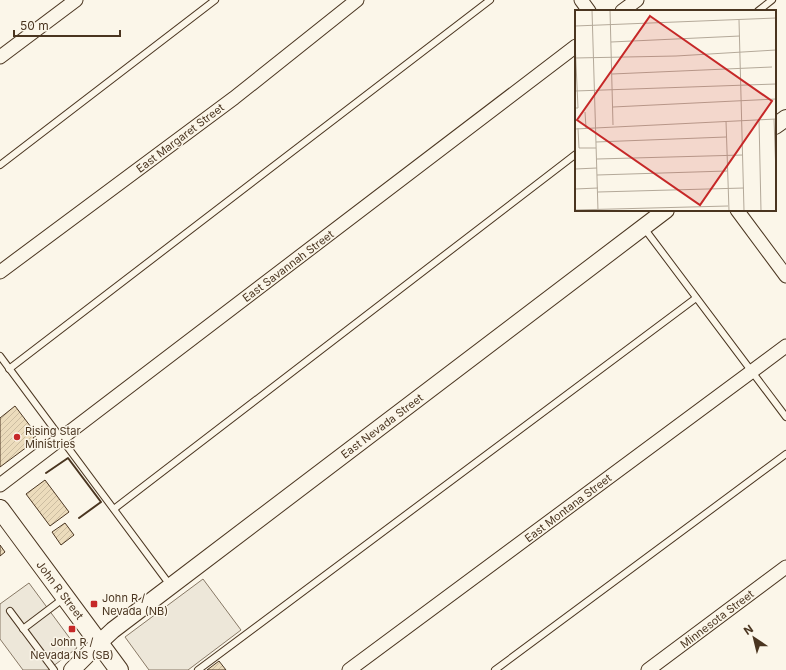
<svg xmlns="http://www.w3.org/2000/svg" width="786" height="670" viewBox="0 0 786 670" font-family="Inter,sans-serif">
  <defs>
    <pattern id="building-hatch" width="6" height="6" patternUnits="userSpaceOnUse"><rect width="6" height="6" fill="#ecdcbc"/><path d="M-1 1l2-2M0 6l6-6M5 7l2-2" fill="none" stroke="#ccbda1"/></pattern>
  </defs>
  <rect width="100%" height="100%" fill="#fbf6e9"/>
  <g fill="#ede7d9" stroke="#887966">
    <path d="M 203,579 L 241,630 L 188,670 L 149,670 L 125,637 Z"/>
    <path d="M 29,583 L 77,648 L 48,670 L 23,670 L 0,639 L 0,604 Z"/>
  </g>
  <g fill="url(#building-hatch)" stroke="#4a3520">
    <path d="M 15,406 L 37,435 L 33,438 L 35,441 L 0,467 L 0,418 Z"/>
    <path d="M 45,480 L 69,512 L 50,526 L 26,494 Z"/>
    <path d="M 65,523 L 74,535 L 61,545 L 52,532 Z"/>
    <path d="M 0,545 L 5,552 L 0,556 Z"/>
    <path d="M 219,661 L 226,670 L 207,670 Z"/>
  </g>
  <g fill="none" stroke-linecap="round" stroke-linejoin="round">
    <g stroke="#4a3520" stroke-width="8">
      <g id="service">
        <path d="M 758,11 L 772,0"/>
        <path d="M 0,165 L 215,0"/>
        <path d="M 644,228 L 786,417"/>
        <path d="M 0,356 L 170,585"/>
        <path d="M 9,369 L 490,0"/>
        <path d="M 114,509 L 576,154"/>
        <path d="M 10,611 L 54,670"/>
        <path d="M 23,629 L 64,598"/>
        <path d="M 198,670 L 696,298"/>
        <path d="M 495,670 L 786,454"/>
      </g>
    </g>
    <g stroke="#4a3520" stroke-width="15">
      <g id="minor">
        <path d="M 581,0 L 589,11"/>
        <path d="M 622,11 L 637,0"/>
        <path d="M 0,57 L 76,0"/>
        <path d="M 737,210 L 786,276"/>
        <path d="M 0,272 L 234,98 L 357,0"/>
        <path d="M 0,485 L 576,46"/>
        <path d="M 349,670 L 786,346"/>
        <path d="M 648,670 L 786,567"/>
      </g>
    </g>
    <g stroke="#4a3520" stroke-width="18">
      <g id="tertiary">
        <path d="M 775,126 L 786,118"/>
        <path d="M 72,670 L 99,643 L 113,630 L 666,210"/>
      </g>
    </g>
    <g stroke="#4a3520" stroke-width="20">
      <path id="secondary" d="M 0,509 L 119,670"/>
    </g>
    <use href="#service" stroke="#fbf6e9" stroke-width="6"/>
    <use href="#minor" stroke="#fbf6e9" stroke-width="13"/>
    <use href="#tertiary" stroke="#fbf6e9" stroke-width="16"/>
    <use href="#secondary" stroke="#fbf6e9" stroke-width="18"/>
    <path stroke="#4a3520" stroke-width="2" d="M 46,473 L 68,458 L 101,502 L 79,518"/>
  </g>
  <g fill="#c62828" stroke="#fbf6e9" stroke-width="1.5">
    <circle cx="17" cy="437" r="4"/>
    <rect x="90" y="600" width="8" height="8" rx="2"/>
    <rect x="68" y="625" width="8" height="8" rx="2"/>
  </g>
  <g text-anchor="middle" stroke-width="3" stroke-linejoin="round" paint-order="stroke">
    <g font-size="11" fill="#4a3520" stroke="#fbf6e9">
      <text transform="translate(180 138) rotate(-37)" y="4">East Margaret Street</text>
      <text transform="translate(288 266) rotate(-37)" y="4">East Savannah Street</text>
      <text transform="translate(382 426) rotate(-37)" y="4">East Nevada Street</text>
      <text transform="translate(568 508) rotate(-37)" y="4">East Montana Street</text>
      <text transform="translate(60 590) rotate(53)" y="4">John R Street</text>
      <text transform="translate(717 619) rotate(-37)" y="4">Minnesota Street</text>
    </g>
    <g font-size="11" fill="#4a3520" stroke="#fbf6e9" text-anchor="start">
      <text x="25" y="435">Rising Star<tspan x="25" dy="13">Ministries</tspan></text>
      <text x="102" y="602">John R /<tspan x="102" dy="13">Nevada (NB)</tspan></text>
      <text x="72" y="646" text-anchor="middle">John R /<tspan x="72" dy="13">Nevada NS (SB)</tspan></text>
    </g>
  </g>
  <g transform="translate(575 10)">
    <rect width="201" height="201" fill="#fbf6e9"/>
    <path fill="none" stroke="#b4a999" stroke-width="1" d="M 17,0 L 23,201M 35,0 L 38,115M 164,10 L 169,201M 0,16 L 201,8M 0,32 L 3,98 L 0,98M 36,32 L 165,26M 0,48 L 101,46 L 201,40M 37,64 L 197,57M 0,81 L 201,74M 38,97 L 201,89M 10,102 L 11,118M 184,109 L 186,201M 199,109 L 201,164M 151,111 L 154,201M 3,118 L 4,138 L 21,138M 0,119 L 201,109M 21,132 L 151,127M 22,149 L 168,145M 0,159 L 22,158M 22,165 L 152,161M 0,179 L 23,178M 23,182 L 169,178M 0,200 L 153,196"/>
    <path fill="#c62828" fill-opacity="0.15" stroke="#c62828" stroke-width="2" d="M 75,6 L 197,91 L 125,195 L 2,110 Z"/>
    <rect width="201" height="201" fill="none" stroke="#4a3520" stroke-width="2"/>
  </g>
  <g transform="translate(754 638) rotate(325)" stroke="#fbf6e9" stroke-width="3" paint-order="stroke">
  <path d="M0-3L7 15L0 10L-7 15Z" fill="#4a3520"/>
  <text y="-6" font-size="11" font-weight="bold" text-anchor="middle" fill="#4a3520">N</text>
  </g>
  <path d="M14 30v6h106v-6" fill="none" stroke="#4a3520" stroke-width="2"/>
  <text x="20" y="30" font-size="12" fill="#4a3520" stroke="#fbf6e9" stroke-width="3" paint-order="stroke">50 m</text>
</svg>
